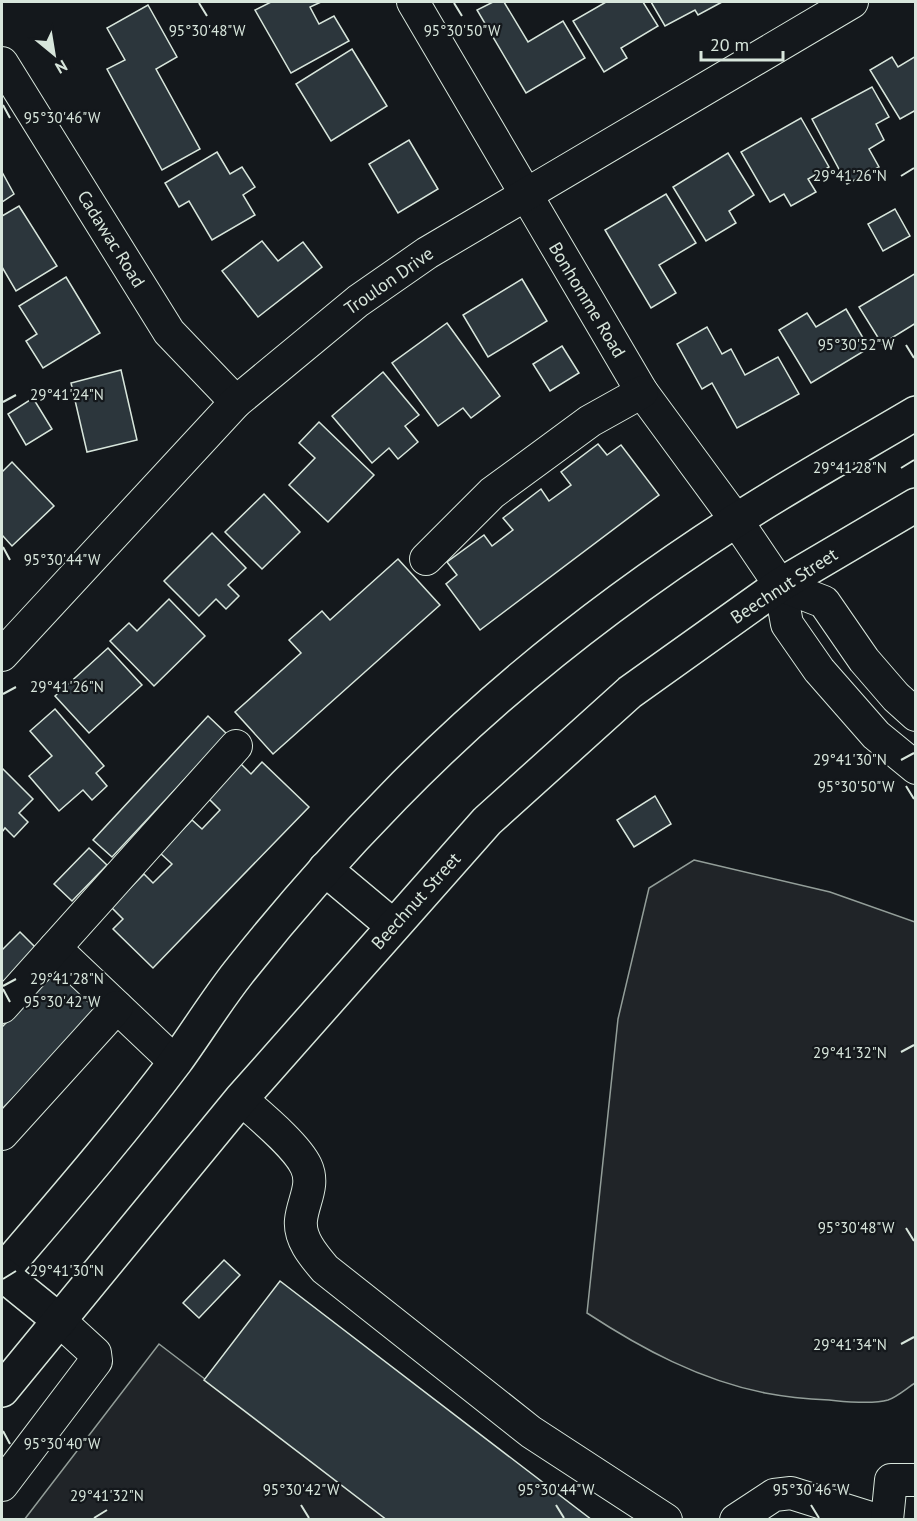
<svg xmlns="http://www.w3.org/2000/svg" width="917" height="1521" viewBox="0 0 917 1521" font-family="'PT Sans',sans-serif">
  <rect width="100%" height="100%" fill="#14181c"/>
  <g fill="#202428" stroke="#939e99" stroke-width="1.5">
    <path d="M 694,860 L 830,892 L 915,922 L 915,1383 C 907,1388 897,1397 888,1400 C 875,1404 843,1402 829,1400 C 808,1399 786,1397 765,1393 C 700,1380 642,1349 587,1313 L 618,1019 L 649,888 Z"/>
    <path d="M 159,1344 L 388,1519 L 24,1520 Z"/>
  </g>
  <g fill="#2c363c" stroke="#d8e6dc" stroke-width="1.5">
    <path d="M 271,2 L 321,2 L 310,7 L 319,24 L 334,16 L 349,41 L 291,73 L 255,10 Z"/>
    <path d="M 493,2 L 504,2 L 528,42 L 563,21 L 585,58 L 526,93 L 477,10 Z"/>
    <path d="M 606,2 L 643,2 L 658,26 L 621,48 L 627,58 L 604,72 L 573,21 Z"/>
    <path d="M 651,2 L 722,2 L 698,15 L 695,10 L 665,26 Z"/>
    <path d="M 148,5 L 177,57 L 156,69 L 200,149 L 162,170 L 107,69 L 125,60 L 107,28 Z"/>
    <path d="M 352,49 L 387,106 L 331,141 L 296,84 Z"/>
    <path d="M 916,56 L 916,110 L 900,119 L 870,70 L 892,57 L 898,67 Z"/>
    <path d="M 872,87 L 889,117 L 876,124 L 884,140 L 869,149 L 879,167 L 847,184 L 812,119 Z"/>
    <path d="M 801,118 L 829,167 L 808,179 L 816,192 L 791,206 L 784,194 L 770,202 L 741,152 Z"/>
    <path d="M 409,140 L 438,189 L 398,213 L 369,164 Z"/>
    <path d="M 217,152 L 230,174 L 242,167 L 255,187 L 243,195 L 255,215 L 212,240 L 189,201 L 179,207 L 165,183 Z"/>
    <path d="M 728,153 L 754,195 L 729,211 L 736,223 L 706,241 L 673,187 Z"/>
    <path d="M 2,172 L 14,194 L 2,202 Z"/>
    <path d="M 666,194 L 696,243 L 659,265 L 676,293 L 651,308 L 605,230 Z"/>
    <path d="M 19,206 L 57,266 L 16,291 L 2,267 L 2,216 Z"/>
    <path d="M 895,209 L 910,236 L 883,251 L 868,224 Z"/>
    <path d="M 262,241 L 278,261 L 303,242 L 322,267 L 258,317 L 222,271 Z"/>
    <path d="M 916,273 L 916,323 L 882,344 L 859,307 Z"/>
    <path d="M 66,277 L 100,333 L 43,368 L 26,341 L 37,334 L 19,306 Z"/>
    <path d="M 522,279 L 547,321 L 488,357 L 463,315 Z"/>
    <path d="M 846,309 L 869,348 L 811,383 L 779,330 L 807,313 L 816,327 Z"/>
    <path d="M 447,323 L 500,396 L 471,418 L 463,408 L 438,426 L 392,363 Z"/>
    <path d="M 707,327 L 722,354 L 731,349 L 745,375 L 778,357 L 799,394 L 737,428 L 712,383 L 702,389 L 677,344 Z"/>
    <path d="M 562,346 L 579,373 L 550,391 L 533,364 Z"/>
    <path d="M 121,370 L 137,440 L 87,452 L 71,383 Z"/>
    <path d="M 383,372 L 419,415 L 405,426 L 418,442 L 398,459 L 389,448 L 372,463 L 332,416 Z"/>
    <path d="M 33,398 L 52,429 L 26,445 L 8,414 Z"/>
    <path d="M 319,422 L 374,475 L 328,522 L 289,485 L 315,458 L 299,443 Z"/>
    <path d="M 598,444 L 607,455 L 621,445 L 659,495 L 480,630 L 446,584 L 457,575 L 447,562 L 484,535 L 492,546 L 513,530 L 503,518 L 541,489 L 549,501 L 571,485 L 561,472 Z"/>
    <path d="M 12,462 L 54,506 L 12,546 L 2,535 L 2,472 Z"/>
    <path d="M 264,494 L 300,532 L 262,569 L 225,532 Z"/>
    <path d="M 212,533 L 246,568 L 228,585 L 239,596 L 226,609 L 216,599 L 199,616 L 164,581 Z"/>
    <path d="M 398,559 L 440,605 L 273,754 L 235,712 L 301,653 L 289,640 L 322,611 L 330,620 Z"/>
    <path d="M 169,599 L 205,636 L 154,686 L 110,641 L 129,623 L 137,631 Z"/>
    <path d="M 108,648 L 142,685 L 89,733 L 55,696 Z"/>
    <path d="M 55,709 L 104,766 L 96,773 L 107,786 L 92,800 L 83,790 L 59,811 L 29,776 L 52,756 L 30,731 Z"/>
    <path d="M 208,716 L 227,734 L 112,857 L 93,840 Z"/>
    <path d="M 262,762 L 309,807 L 153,968 L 113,929 L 123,919 L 111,907 L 144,874 L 153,883 L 172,864 L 160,853 L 192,820 L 202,829 L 220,810 L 208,798 L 241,764 L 251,774 Z"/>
    <path d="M 2,768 L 33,799 L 19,813 L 28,822 L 14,837 L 5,828 L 2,832 Z"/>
    <path d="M 655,796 L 671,824 L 634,847 L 617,820 Z"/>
    <path d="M 89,848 L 107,865 L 72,901 L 54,884 Z"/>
    <path d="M 20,932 L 37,949 L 4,982 L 2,980 L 2,950 Z"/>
    <path d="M 58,970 L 99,1011 L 2,1109 L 2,1027 Z"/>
    <path d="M 224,1260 L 240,1275 L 199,1318 L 183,1303 Z"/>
    <path d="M 280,1281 L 592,1520 L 387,1520 L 204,1380 Z"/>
  </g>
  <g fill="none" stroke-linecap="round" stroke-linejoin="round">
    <g stroke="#d8e6dc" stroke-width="34">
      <g id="minor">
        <path d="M 413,2 L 642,392 L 736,520 L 780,585 L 787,624 L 819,670 L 876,735 L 916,768"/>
        <path d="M 2,63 L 169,332 L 236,402"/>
        <path d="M 426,559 L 492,493 L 590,421 L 642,392"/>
        <path d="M 780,585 L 824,602 L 864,660 L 896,697 L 916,715"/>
        <path d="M 2,655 L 236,402 L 358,301 L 427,253 L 852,2"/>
        <path d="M 55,948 L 175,1062"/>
        <path d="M 2,1007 L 236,746"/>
        <path d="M 241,1099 C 259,1115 296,1145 306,1166 C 315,1185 303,1201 301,1220 C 299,1239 314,1256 325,1269 L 531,1432 L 666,1520"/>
        <path d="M 2,1134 L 117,1007"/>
        <path d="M 2,1485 L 96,1361 L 95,1353 L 60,1321"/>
        <path d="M 736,1520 L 774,1495 L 791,1493 L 877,1520"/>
        <path d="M 887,1520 L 891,1480 L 916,1480"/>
      </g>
    </g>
    <g stroke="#d8e6dc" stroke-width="36">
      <g id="major">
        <path d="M 325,869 L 393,926"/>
        <path d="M 2,1272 C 61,1203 121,1134 176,1061 C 197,1032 216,1001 238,973 C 287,911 339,852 394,796 C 496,691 612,600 735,521 C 794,483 855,449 916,413"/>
        <path d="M 2,1274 L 60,1321"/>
        <path d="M 2,1390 L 241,1099 L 487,821 L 630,692 L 780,585 L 916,505"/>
      </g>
    </g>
    <use href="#minor" stroke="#14181c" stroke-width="32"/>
    <use href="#major" stroke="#14181c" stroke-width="33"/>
  </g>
  <path fill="none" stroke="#d8e6dc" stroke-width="2" d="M 199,3 L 207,16M 454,3 L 462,16M 3,105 L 10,118M 901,176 L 914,168M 906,345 L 914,358M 3,402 L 16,395M 901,468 L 914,460M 3,547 L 10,560M 3,694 L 16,687M 901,760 L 914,753M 906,786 L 914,799M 3,986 L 16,979M 3,989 L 10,1002M 901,1052 L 914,1045M 906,1228 L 914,1241M 3,1279 L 16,1271M 901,1344 L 914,1337M 3,1431 L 10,1444M 301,1505 L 309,1518M 556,1505 L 564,1518M 811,1505 L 819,1518M 94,1518 L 107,1510"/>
  <g text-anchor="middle" stroke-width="4.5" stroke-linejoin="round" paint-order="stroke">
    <g font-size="18" fill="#d8e6dc" stroke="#14181c">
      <text transform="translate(111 239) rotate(58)" y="6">Cadawac Road</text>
      <text transform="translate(389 281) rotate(-35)" y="6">Troulon Drive</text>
      <text transform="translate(587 300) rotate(59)" y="6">Bonhomme Road</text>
      <text transform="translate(784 586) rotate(-33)" y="6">Beechnut Street</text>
      <text transform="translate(416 901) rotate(-48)" y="6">Beechnut Street</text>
    </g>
  </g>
  <g font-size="15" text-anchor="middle" fill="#d8e6dc" stroke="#14181c" stroke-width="4.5" stroke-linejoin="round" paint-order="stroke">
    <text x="207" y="36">95°30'48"W</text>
    <text x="462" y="36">95°30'50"W</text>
    <text x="62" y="123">95°30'46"W</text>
    <text x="850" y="181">29°41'26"N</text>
    <text x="856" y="350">95°30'52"W</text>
    <text x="67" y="400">29°41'24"N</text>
    <text x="850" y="473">29°41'28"N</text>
    <text x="62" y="565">95°30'44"W</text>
    <text x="67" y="692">29°41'26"N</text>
    <text x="850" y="765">29°41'30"N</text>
    <text x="856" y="792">95°30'50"W</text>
    <text x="67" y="984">29°41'28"N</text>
    <text x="62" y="1007">95°30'42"W</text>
    <text x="850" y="1058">29°41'32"N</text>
    <text x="856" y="1233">95°30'48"W</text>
    <text x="67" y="1276">29°41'30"N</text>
    <text x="850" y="1350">29°41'34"N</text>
    <text x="62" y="1449">95°30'40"W</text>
    <text x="301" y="1495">95°30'42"W</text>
    <text x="556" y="1495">95°30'44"W</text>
    <text x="811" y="1495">95°30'46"W</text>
    <text x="107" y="1501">29°41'32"N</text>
  </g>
  <rect width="917" height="1521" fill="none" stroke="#d8e6dc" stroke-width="6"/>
  <g transform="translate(54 54) rotate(150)" stroke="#14181c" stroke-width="4.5" paint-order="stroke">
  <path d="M0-4.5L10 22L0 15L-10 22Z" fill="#d8e6dc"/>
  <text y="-9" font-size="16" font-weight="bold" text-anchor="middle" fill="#d8e6dc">N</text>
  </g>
  <path d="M701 51v9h82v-9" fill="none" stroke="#d8e6dc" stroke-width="3"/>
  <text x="710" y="51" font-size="18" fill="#d8e6dc" stroke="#14181c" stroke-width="4.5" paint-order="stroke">20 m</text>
</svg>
